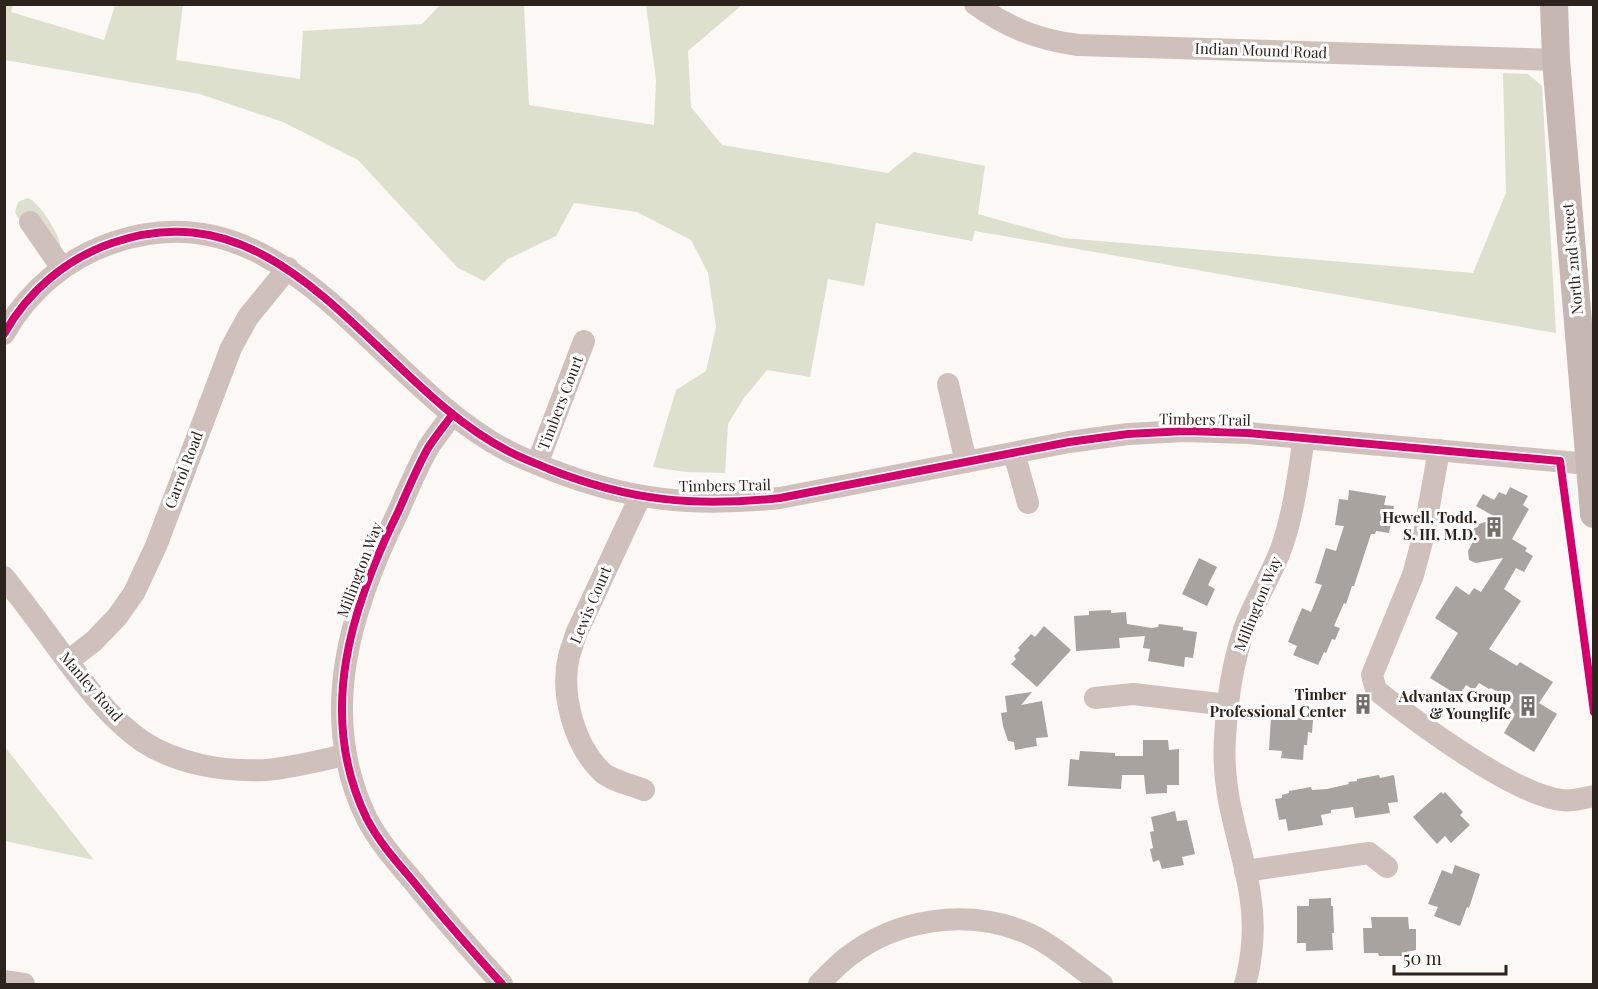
<svg xmlns="http://www.w3.org/2000/svg" width="1598" height="989" viewBox="0 0 1598 989" font-family="'Playfair Display',serif">
  <rect width="100%" height="100%" fill="#fbf8f6"/>
  <g fill="#dde0cc">
    <path d="M 4,5 L 13,5 L 11,12 L 104,40 L 115,5 L 183,5 L 176,60 L 300,79 L 303,31 L 422,24 L 440,5 L 524,5 L 529,105 L 654,125 L 656,80 L 646,5 L 742,5 L 688,51 L 691,107 L 722,145 L 888,173 L 914,152 L 985,166 L 978,214 L 1064,238 L 1473,273 L 1506,193 L 1503,73 L 1528,74 L 1542,86 L 1556,333 L 975,231 L 972,241 L 876,223 L 864,286 L 828,279 L 810,377 L 767,370 L 744,398 L 728,424 L 725,473 L 686,472 L 653,467 L 676,390 L 706,371 L 716,327 L 708,273 L 691,240 L 637,212 L 574,203 L 556,236 L 508,259 L 484,281 L 458,268 L 358,160 L 283,122 L 200,94 L 5,60 Z"/>
    <path d="M 28,198 C 39,202 62,237 60,248 L 42,254 L 17,216 L 15,212 L 18,202 Z"/>
    <path d="M 4,747 L 5,747 L 94,860 L 5,841 Z"/>
  </g>
  <g fill="#a8a39f">
    <path d="M 1510,487 L 1528,496 L 1523,505 L 1529,509 L 1512,539 L 1527,548 L 1525,551 L 1533,556 L 1524,572 L 1516,568 L 1504,589 L 1521,601 L 1489,649 L 1517,666 L 1520,662 L 1553,682 L 1539,703 L 1557,714 L 1534,752 L 1504,733 L 1515,714 L 1508,710 L 1513,702 L 1491,688 L 1489,689 L 1479,683 L 1474,690 L 1466,685 L 1459,696 L 1430,678 L 1458,633 L 1435,618 L 1456,586 L 1469,595 L 1474,588 L 1481,592 L 1503,558 L 1476,563 L 1469,560 L 1468,551 L 1475,538 L 1473,530 L 1476,525 L 1497,518 L 1476,506 L 1483,494 L 1494,500 L 1499,492 L 1506,495 Z"/>
    <path d="M 1349,490 L 1386,496 L 1384,505 L 1394,506 L 1389,533 L 1376,531 L 1375,534 L 1371,534 L 1354,586 L 1352,586 L 1346,604 L 1344,603 L 1334,626 L 1340,628 L 1335,640 L 1332,639 L 1326,653 L 1324,652 L 1318,665 L 1293,655 L 1297,646 L 1288,642 L 1302,608 L 1311,612 L 1322,585 L 1315,583 L 1326,548 L 1336,551 L 1344,526 L 1335,525 L 1339,499 L 1348,500 Z"/>
    <path d="M 1199,558 L 1217,567 L 1208,585 L 1215,589 L 1207,606 L 1182,594 Z"/>
    <path d="M 1111,610 L 1111,613 L 1126,612 L 1127,624 L 1152,628 L 1158,627 L 1159,624 L 1183,627 L 1183,630 L 1197,632 L 1193,658 L 1185,657 L 1184,667 L 1148,661 L 1150,649 L 1143,648 L 1145,636 L 1119,638 L 1120,648 L 1076,651 L 1074,616 L 1089,615 L 1089,611 Z"/>
    <path d="M 1044,626 L 1071,650 L 1037,687 L 1011,664 L 1016,659 L 1014,656 L 1020,650 L 1018,648 L 1031,634 L 1035,637 Z"/>
    <path d="M 1032,692 L 1021,705 L 1042,701 L 1048,737 L 1036,738 L 1037,746 L 1015,750 L 1014,742 L 1008,741 L 1003,726 L 1001,713 L 1007,712 L 1005,696 Z"/>
    <path d="M 1283,708 L 1306,710 L 1305,719 L 1313,720 L 1312,733 L 1308,732 L 1307,745 L 1304,745 L 1303,760 L 1281,758 L 1282,751 L 1269,750 L 1271,716 L 1282,716 Z"/>
    <path d="M 1143,740 L 1168,740 L 1169,750 L 1179,749 L 1179,785 L 1167,785 L 1167,793 L 1146,794 L 1144,775 L 1122,775 L 1121,789 L 1068,786 L 1070,759 L 1079,760 L 1080,751 L 1115,753 L 1115,756 L 1143,756 Z"/>
    <path d="M 1379,775 L 1380,778 L 1394,775 L 1398,802 L 1388,803 L 1390,813 L 1355,818 L 1353,807 L 1331,810 L 1331,813 L 1321,815 L 1323,825 L 1288,831 L 1286,819 L 1279,820 L 1275,799 L 1282,798 L 1282,795 L 1289,793 L 1289,791 L 1311,787 L 1312,790 L 1327,789 L 1349,784 L 1348,782 L 1357,781 L 1357,779 Z"/>
    <path d="M 1441,792 L 1443,794 L 1445,792 L 1453,801 L 1463,812 L 1460,815 L 1470,825 L 1451,843 L 1445,836 L 1437,844 L 1413,817 Z"/>
    <path d="M 1175,811 L 1177,821 L 1187,820 L 1195,854 L 1182,857 L 1184,865 L 1162,869 L 1159,860 L 1153,862 L 1150,849 L 1153,848 L 1150,832 L 1154,831 L 1151,817 Z"/>
    <path d="M 1455,865 L 1480,874 L 1469,908 L 1467,907 L 1460,926 L 1434,916 L 1438,907 L 1428,904 L 1442,870 L 1452,874 Z"/>
    <path d="M 1331,898 L 1331,906 L 1333,906 L 1334,933 L 1332,933 L 1333,950 L 1306,951 L 1306,943 L 1297,943 L 1297,906 L 1309,906 L 1309,899 Z"/>
    <path d="M 1371,917 L 1408,917 L 1409,929 L 1416,929 L 1416,950 L 1402,953 L 1402,956 L 1379,956 L 1378,953 L 1364,953 L 1363,928 L 1372,928 Z"/>
  </g>
  <g fill="none" stroke-linecap="round" stroke-linejoin="round">
    <g stroke="#cfc0bc" stroke-width="22">
      <path d="M 975,4 C 1008,28 1039,40 1078,45 L 1556,60"/>
      <path d="M 30,222 L 62,268"/>
      <path d="M 4,334 C 28,291 66,259 112,243 C 287,182 376,384 508,451 C 521,458 535,463 549,469 C 630,501 694,507 780,498 L 1069,442 L 1128,434 L 1185,431 L 1248,433 L 1589,464"/>
      <path d="M 948,384 L 966,462"/>
      <path d="M 452,415 C 444,426 435,437 428,448 C 417,468 408,489 399,510 C 351,607 316,715 367,819 C 379,842 396,861 413,881 C 442,917 472,951 502,984"/>
      <path d="M 1439,450 L 1424,534 L 1413,575 L 1372,675 L 1376,690 C 1415,721 1514,795 1562,800 C 1572,802 1583,798 1594,796"/>
      <path d="M 1014,453 L 1028,503"/>
      <path d="M 537,464 L 584,341"/>
      <path d="M 640,497 L 576,634 C 574,641 571,649 569,656 C 560,694 574,745 602,772 C 612,781 632,785 644,790"/>
      <path d="M 4,577 C 24,602 43,628 62,654 C 85,685 109,718 142,741 C 177,764 224,772 265,770 C 292,768 320,760 346,755"/>
      <path d="M 68,661 L 94,641 L 117,617 L 134,593 L 156,546 L 231,348 L 248,317 L 288,268"/>
      <path d="M 1095,698 L 1133,694 L 1228,705"/>
      <path d="M 1245,871 L 1369,853 L 1387,867"/>
      <path d="M 4,981 L 24,984"/>
      <path d="M 819,984 C 828,975 838,964 849,956 C 897,919 965,909 1022,931 C 1051,942 1077,967 1102,984"/>
      <path d="M 1245,984 C 1253,956 1255,923 1250,894 C 1241,839 1221,797 1225,739 C 1227,701 1232,663 1245,627 C 1255,600 1271,576 1281,549 C 1294,513 1298,475 1304,438"/>
    </g>
    <path stroke="#c7b7b3" stroke-width="28" d="M 1554,4 L 1556,60 L 1594,514"/>
    <g stroke="#fff" stroke-width="11">
      <g id="cycleway">
        <path d="M 4,334 C 28,291 66,259 112,243 C 287,182 376,384 508,451 C 521,458 535,463 549,469 C 630,501 694,507 780,498 L 1069,442 L 1128,434 L 1185,431 L 1248,433 L 1560,461 L 1594,712"/>
        <path d="M 452,415 C 444,426 435,437 428,448 C 417,468 408,489 399,510 C 351,607 316,715 367,819 C 379,842 396,861 413,881 C 442,917 472,951 502,984"/>
      </g>
    </g>
    <use href="#cycleway" stroke="#d6006c" stroke-width="8"/>
  </g>
  <defs>
    <g id="building-bare" transform="scale(1.62)"><path d="M-4-6H4V6H1V3H-1V6H-4ZM-2.5-4.3h1.7v1.8h-1.7ZM.8-4.3h1.7v1.8H.8ZM-2.5-1h1.7V.8h-1.7ZM.8-1h1.7V.8H.8Z" fill="#746e68" stroke="#fff" stroke-width="2.5" paint-order="stroke"/></g>
  </defs>
  <g fill-rule="evenodd">
    <use href="#building-bare" x="1494" y="527"/>
    <use href="#building-bare" x="1363" y="704"/>
    <use href="#building-bare" x="1528" y="706"/>
  </g>
  <g text-anchor="middle" stroke-width="6" stroke-linejoin="round" paint-order="stroke">
    <g font-size="15" fill="#2c231c" stroke="#fff">
      <text transform="translate(1261 51) rotate(2)" y="5">Indian Mound Road</text>
      <text transform="translate(1573 259) rotate(-95)" y="5">North 2nd Street</text>
      <text transform="translate(561 403) rotate(-69)" y="5">Timbers Court</text>
      <text transform="translate(1205 420) rotate(1)" y="5">Timbers Trail</text>
      <text transform="translate(184 470) rotate(-69)" y="5">Carrol Road</text>
      <text transform="translate(725 486) rotate(-1)" y="5">Timbers Trail</text>
      <text transform="translate(360 570) rotate(-69)" y="5">Millington Way</text>
      <text transform="translate(1258 604) rotate(-68)" y="5">Millington Way</text>
      <text transform="translate(591 605) rotate(-67)" y="5">Lewis Court</text>
      <text transform="translate(91 687) rotate(49)" y="5">Manley Road</text>
    </g>
    <g font-size="15" font-weight="bold" fill="#2c231c" stroke="#fff" text-anchor="end">
      <text x="1477" y="523">Hewell, Todd,<tspan x="1477" dy="17">S. III, M.D.</tspan></text>
      <text x="1346" y="700">Timber<tspan x="1346" dy="17">Professional Center</tspan></text>
      <text x="1511" y="702">Advantax Group<tspan x="1511" dy="17">&amp; Younglife</tspan></text>
    </g>
  </g>
  <rect width="1598" height="989" fill="none" stroke="#2c231c" stroke-width="12"/>
  <path d="M1394 965v9h112v-9" fill="none" stroke="#2c231c" stroke-width="3"/>
  <text x="1403" y="965" font-size="18" fill="#2c231c" stroke="#ffffff" stroke-width="4.5" paint-order="stroke">50 m</text>
</svg>
